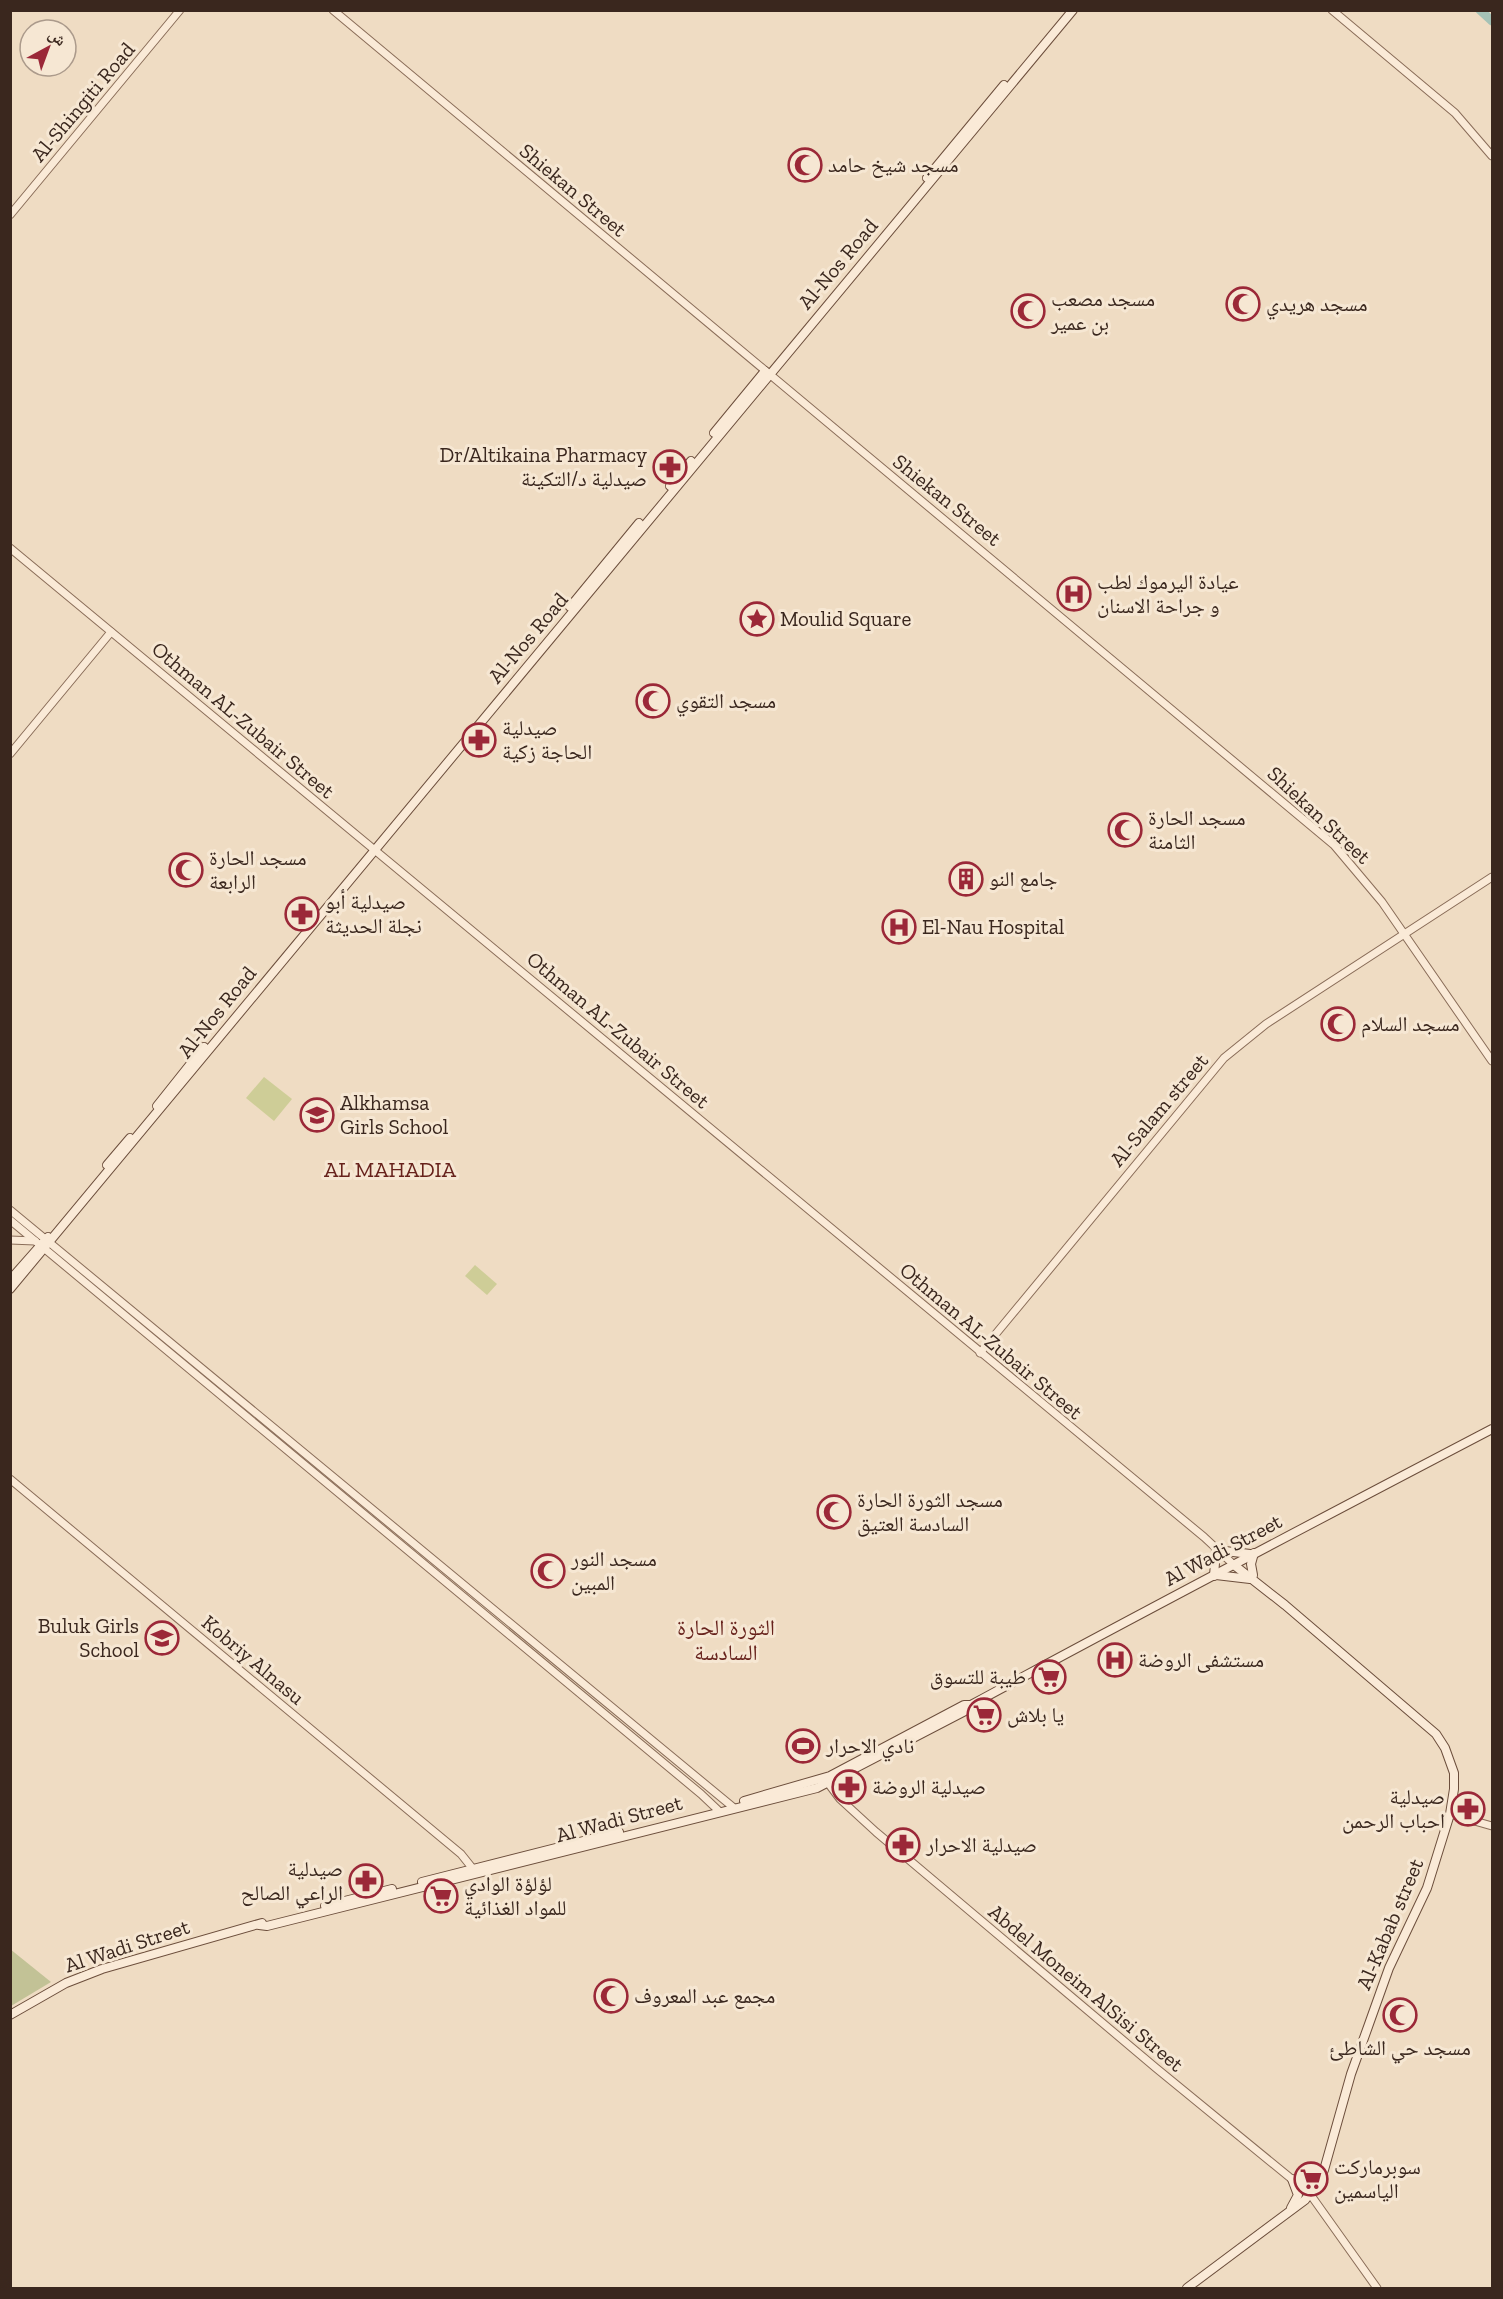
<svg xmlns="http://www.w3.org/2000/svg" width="1503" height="2299" viewBox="0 0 1503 2299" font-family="'Zilla Slab','Noto Naskh Arabic',serif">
  <rect width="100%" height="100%" fill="#efdcc3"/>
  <g fill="#cecd97">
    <path d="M 264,1077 L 292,1099 L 274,1121 L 246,1098 Z"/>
    <path d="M 475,1265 L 497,1284 L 487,1295 L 465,1276 Z"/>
  </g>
  <path fill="#c2c296" d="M 10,1949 L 51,1982 L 11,2006 L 10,2006 Z"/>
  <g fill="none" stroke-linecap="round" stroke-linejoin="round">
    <path stroke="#a5c2b6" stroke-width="9" d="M 1480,10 L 1492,21"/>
    <g stroke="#8a6d59" stroke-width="9">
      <g id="tertiary">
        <path d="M 333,10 L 1334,845 L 1382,902 L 1492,1061"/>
        <path d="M 1332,10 L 1455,113 L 1492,156"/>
        <path d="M 10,215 L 180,10"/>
        <path d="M 10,548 L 1204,1537 L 1234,1565"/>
        <path d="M 10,754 L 111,632"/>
        <path d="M 10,1210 L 734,1808"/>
        <path d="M 10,1220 L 701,1794 L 720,1812"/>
        <path d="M 10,1240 L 35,1241"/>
        <path d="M 980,1353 L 1224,1058 L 1266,1024 L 1492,877"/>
        <path d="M 10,1479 L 461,1854 L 473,1869"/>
        <path d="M 828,1783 L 840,1799 L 876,1832 L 1156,2068 L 1310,2194 L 1377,2288"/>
        <path d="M 1450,1814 L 1492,1826"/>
      </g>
    </g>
    <g stroke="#6c4e3c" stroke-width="10">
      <g id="secondary">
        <path d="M 927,178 L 1004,85"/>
        <path d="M 714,433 L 765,371"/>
        <path d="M 670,486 L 691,461"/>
        <path d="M 570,607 L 639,523"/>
        <path d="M 157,1106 L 204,1047"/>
        <path d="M 107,1165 L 130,1138"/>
        <path d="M 10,1280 L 48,1237"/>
        <path d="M 10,1289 L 1073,10"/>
        <path d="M 1225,1551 L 1250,1554"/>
        <path d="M 1216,1575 L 1250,1579"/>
        <path d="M 1253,1575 L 1251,1564 L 1254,1553"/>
        <path d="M 1214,1576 L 1216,1550"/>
        <path d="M 744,1801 L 830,1776 L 964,1705 L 971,1705"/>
        <path d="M 422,1882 L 619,1832"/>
        <path d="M 325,1906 L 392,1889"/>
        <path d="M 259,1925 L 267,1926 L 817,1788 L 967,1710 L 971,1705 C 1144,1611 1318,1520 1492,1429"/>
        <path d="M 10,2015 L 66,1983 L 102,1969 L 262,1923"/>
        <path d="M 1291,2208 L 1298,2195 L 1292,2179"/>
        <path d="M 1187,2288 L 1305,2200 L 1318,2183 L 1324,2170 L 1351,2074 L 1369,2024 L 1389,1968 L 1427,1888 L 1450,1814 L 1454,1789 L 1454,1773 L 1445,1748 L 1436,1734 L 1285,1605 L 1234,1565"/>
      </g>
    </g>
    <use href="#tertiary" stroke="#faead7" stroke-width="7"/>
    <use href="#secondary" stroke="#faead7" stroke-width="8"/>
  </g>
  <defs>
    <g id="mosque-ring" transform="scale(1.725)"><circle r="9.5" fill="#f6e7d3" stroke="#9b2838" stroke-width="1.5"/><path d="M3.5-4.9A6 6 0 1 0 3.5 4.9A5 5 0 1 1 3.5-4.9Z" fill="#9b2838"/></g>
    <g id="pharmacy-ring" transform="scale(1.725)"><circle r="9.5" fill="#f6e7d3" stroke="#9b2838" stroke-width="1.5"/><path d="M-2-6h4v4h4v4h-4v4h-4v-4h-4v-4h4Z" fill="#9b2838"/></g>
    <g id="hospital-ring" transform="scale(1.725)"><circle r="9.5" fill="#f6e7d3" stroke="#9b2838" stroke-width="1.5"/><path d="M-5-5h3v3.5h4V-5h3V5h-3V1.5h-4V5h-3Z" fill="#9b2838"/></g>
    <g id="sight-ring" transform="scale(1.725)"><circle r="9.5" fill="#f6e7d3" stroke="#9b2838" stroke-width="1.5"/><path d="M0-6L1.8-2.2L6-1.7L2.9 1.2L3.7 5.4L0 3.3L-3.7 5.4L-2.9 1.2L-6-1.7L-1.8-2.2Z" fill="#9b2838"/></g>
    <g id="building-ring" transform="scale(1.725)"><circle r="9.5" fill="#f6e7d3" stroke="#9b2838" stroke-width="1.5"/><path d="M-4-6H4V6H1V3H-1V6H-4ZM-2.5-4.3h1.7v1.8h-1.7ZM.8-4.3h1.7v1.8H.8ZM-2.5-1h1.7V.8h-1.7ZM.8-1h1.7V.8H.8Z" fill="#9b2838"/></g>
    <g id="school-ring" transform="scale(1.725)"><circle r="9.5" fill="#f6e7d3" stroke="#9b2838" stroke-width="1.5"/><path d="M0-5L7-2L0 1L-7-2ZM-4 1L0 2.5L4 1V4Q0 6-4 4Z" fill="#9b2838"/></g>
    <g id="supermarket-ring" transform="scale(1.725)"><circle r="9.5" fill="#f6e7d3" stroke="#9b2838" stroke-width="1.5"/><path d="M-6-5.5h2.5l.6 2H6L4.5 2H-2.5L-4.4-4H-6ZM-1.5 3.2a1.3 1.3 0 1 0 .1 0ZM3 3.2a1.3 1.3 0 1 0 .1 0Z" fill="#9b2838"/></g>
    <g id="stadium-ring" transform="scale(1.725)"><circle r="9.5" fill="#f6e7d3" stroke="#9b2838" stroke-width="1.5"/><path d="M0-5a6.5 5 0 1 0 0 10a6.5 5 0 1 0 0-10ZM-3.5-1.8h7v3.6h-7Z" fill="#9b2838"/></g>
  </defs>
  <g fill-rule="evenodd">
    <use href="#mosque-ring" x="805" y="165"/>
    <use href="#mosque-ring" x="1243" y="304"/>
    <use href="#mosque-ring" x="1028" y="311"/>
    <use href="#pharmacy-ring" x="670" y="467"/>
    <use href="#hospital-ring" x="1074" y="594"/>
    <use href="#sight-ring" x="757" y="619"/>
    <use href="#mosque-ring" x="653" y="701"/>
    <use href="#pharmacy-ring" x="479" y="740"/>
    <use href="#mosque-ring" x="1125" y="830"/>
    <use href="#mosque-ring" x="186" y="870"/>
    <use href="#building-ring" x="966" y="879"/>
    <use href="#pharmacy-ring" x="302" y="914"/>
    <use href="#hospital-ring" x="899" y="927"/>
    <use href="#mosque-ring" x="1338" y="1024"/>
    <use href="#school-ring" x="317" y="1115"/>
    <use href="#mosque-ring" x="834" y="1512"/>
    <use href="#mosque-ring" x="548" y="1571"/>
    <use href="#school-ring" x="162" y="1638"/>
    <use href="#hospital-ring" x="1115" y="1660"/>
    <use href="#supermarket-ring" x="1049" y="1677"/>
    <use href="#supermarket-ring" x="984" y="1715"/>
    <use href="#stadium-ring" x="803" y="1746"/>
    <use href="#pharmacy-ring" x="849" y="1787"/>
    <use href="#pharmacy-ring" x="1468" y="1809"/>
    <use href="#pharmacy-ring" x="903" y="1845"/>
    <use href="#pharmacy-ring" x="366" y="1881"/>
    <use href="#supermarket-ring" x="441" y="1896"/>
    <use href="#mosque-ring" x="611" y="1996"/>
    <use href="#mosque-ring" x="1400" y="2015"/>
    <use href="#supermarket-ring" x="1311" y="2179"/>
  </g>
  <g text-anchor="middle" stroke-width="6" stroke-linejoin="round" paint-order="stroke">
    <g font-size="21" fill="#3a271e" stroke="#f6e7d3">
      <text transform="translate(83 102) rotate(-50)" y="7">Al-Shingiti Road</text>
      <text transform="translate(573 190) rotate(40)" y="7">Shiekan Street</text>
      <text transform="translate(838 264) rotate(-50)" y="7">Al-Nos Road</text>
      <text transform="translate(947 500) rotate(39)" y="7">Shiekan Street</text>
      <text transform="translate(528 638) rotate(-50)" y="7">Al-Nos Road</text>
      <text transform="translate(243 720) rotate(40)" y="7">Othman AL-Zubair Street</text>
      <text transform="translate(1319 815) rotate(43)" y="7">Shiekan Street</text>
      <text transform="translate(217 1012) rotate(-51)" y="7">Al-Nos Road</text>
      <text transform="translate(618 1030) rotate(40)" y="7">Othman AL-Zubair Street</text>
      <text transform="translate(1159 1110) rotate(-50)" y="7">Al-Salam street</text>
      <text transform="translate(991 1341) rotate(40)" y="7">Othman AL-Zubair Street</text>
      <text transform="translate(1223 1550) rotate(-28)" y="7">Al Wadi Street</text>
      <text transform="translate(253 1660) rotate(40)" y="7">Kobriy Alnasu</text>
      <text transform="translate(619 1819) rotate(-15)" y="7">Al Wadi Street</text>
      <text transform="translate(1390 1924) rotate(-67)" y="7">Al-Kabab street</text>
      <text transform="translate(127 1946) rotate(-18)" y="7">Al Wadi Street</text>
      <text transform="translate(1086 1988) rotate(40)" y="7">Abdel Moneim AlSisi Street</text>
    </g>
    <g font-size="21" fill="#3a271e" stroke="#f6e7d3" text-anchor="start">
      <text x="828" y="172">مسجد شيخ حامد</text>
      <text x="1051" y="306">مسجد مصعب<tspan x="1051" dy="24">بن عمير</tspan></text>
      <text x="1266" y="311">مسجد هريدي</text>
      <text x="647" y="462" text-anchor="end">Dr/Altikaina Pharmacy<tspan x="647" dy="24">صيدلية د/التكينة</tspan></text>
      <text x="1097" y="589">عيادة اليرموك لطب<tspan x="1097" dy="24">و جراحة الاسنان</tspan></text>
      <text x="780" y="626">Moulid Square</text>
      <text x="676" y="708">مسجد التقوي</text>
      <text x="502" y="735">صيدلية<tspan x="502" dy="24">الحاجة زكية</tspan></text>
      <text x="1148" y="825">مسجد الحارة<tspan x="1148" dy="24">الثامنة</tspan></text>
      <text x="209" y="865">مسجد الحارة<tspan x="209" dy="24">الرابعة</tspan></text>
      <text x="989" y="886">جامع النو</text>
      <text x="325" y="909">صيدلية أبو<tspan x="325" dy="24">نجلة الحديثة</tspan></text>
      <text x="922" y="934">El-Nau Hospital</text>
      <text x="1361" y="1031">مسجد السلام</text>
      <text x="340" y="1110">Alkhamsa<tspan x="340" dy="24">Girls School</tspan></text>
      <text x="857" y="1507">مسجد الثورة الحارة<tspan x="857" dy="24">السادسة العتيق</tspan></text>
      <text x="571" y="1566">مسجد النور<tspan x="571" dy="24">المبين</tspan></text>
      <text x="139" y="1633" text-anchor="end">Buluk Girls<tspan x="139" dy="24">School</tspan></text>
      <text x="1138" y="1667">مستشفى الروضة</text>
      <text x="1026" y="1684" text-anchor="end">طيبة للتسوق</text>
      <text x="1007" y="1722">يا بلاش</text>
      <text x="826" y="1753">نادي الاحرار</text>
      <text x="872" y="1794">صيدلية الروضة</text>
      <text x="1445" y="1804" text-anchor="end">صيدلية<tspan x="1445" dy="24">احباب الرحمن</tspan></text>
      <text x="926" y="1852">صيدلية الاحرار</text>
      <text x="343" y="1876" text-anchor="end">صيدلية<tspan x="343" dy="24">الراعي الصالح</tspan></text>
      <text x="464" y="1891">لؤلؤة الوادي<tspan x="464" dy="24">للمواد الغذائية</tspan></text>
      <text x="634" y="2003">مجمع عبد المعروف</text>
      <text x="1400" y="2055" text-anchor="middle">مسجد حي الشاطئ</text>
      <text x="1334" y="2174">سوبرماركت<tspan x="1334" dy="24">الياسمين</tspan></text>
    </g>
    <g font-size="22" fill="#67221c" stroke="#f6e7d3">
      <text x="390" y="1177">AL MAHADIA</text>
      <text x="726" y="1635">الثورة الحارة<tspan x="726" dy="25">السادسة</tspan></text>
    </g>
  </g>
  <rect width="1503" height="2299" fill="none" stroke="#3a271e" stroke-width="24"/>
  <g transform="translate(48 48) rotate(41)"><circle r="28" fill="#f6e7d3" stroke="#ab9a8b" stroke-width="1.5"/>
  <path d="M0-4.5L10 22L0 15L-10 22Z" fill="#9b2838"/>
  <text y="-9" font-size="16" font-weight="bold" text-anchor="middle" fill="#3a271e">ش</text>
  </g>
</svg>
